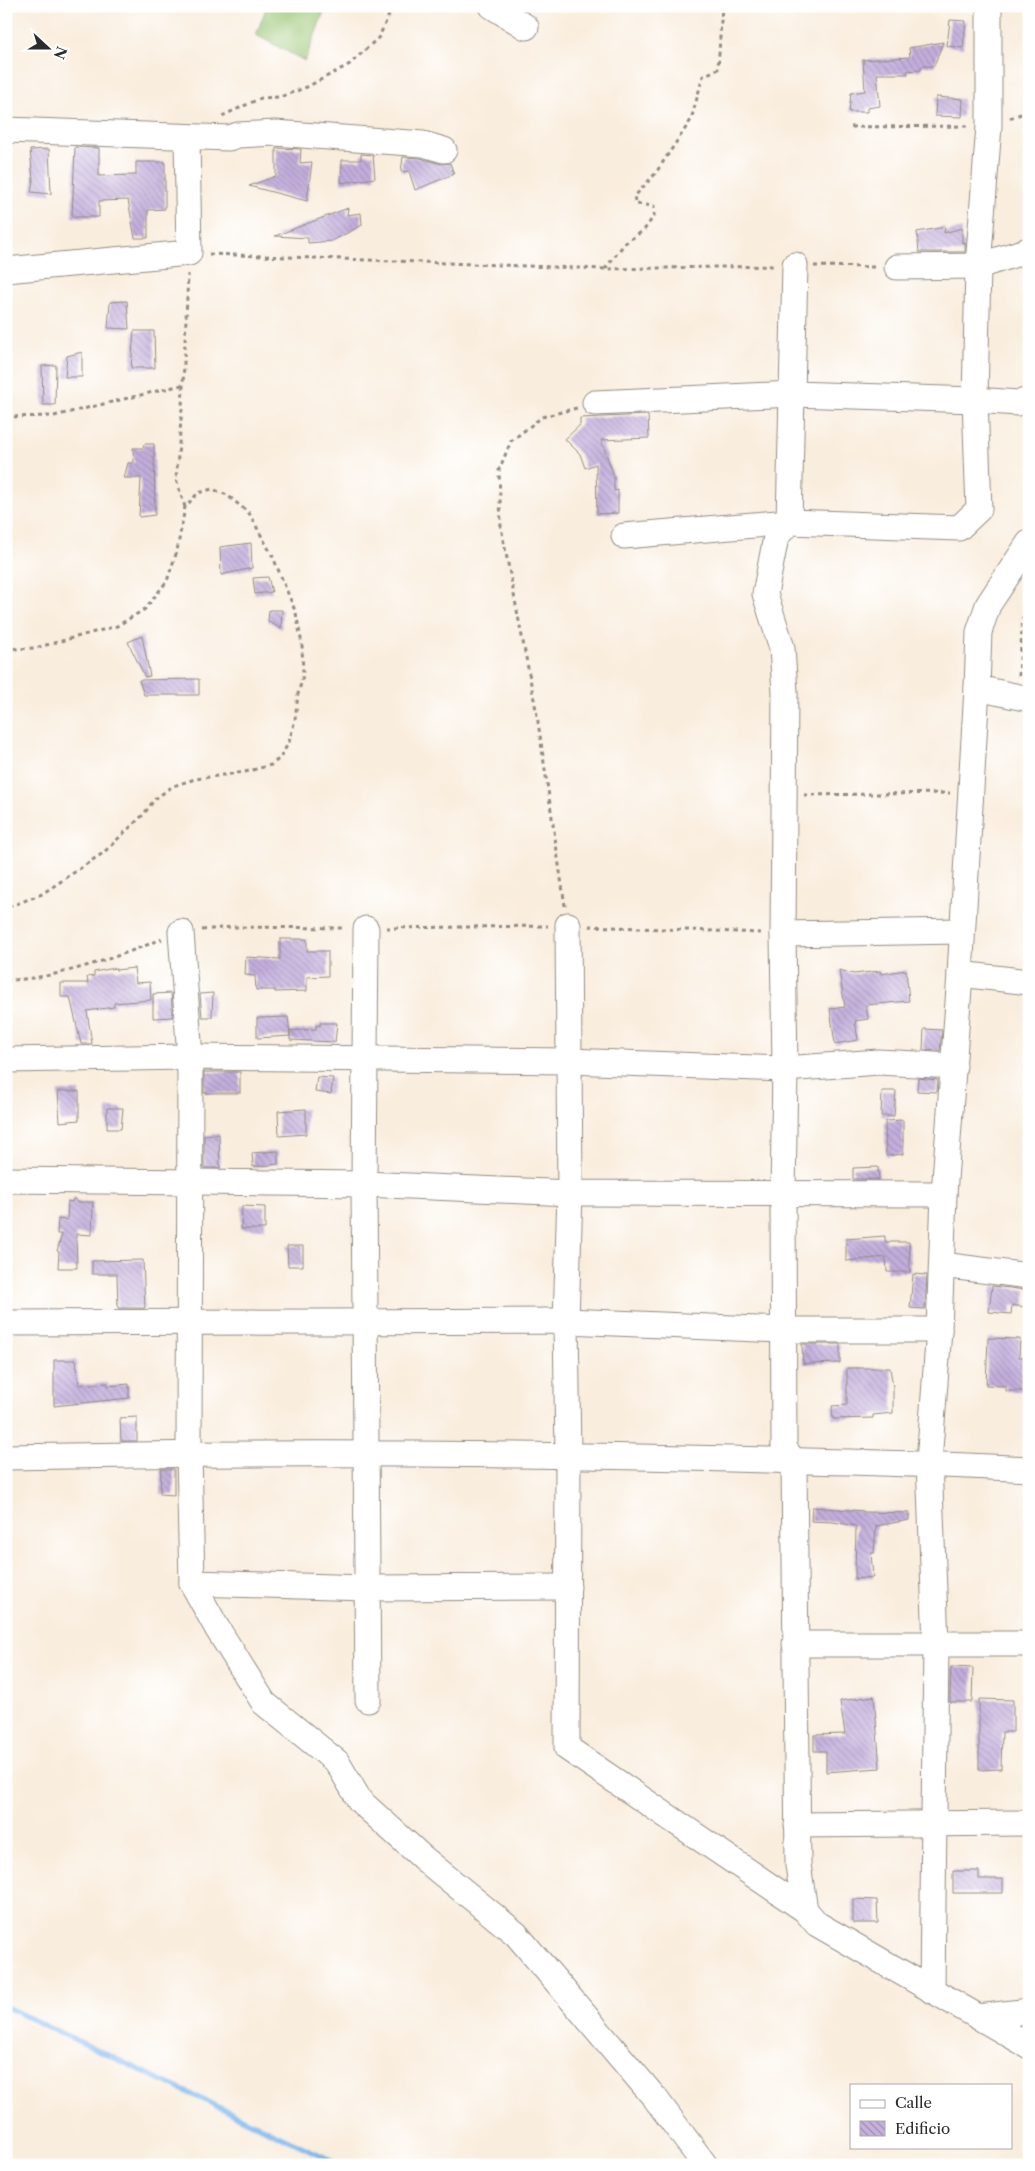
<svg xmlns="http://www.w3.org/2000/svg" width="1035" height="2171" viewBox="0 0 1035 2171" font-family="'Libre Caslon Text',serif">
  <defs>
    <pattern id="building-back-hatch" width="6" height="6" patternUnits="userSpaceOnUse" patternTransform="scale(1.25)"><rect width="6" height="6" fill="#c4afdd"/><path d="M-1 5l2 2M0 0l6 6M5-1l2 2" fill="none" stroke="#9f8fb3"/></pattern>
  </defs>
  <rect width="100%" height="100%" fill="#fff"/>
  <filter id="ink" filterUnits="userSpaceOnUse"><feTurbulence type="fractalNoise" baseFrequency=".02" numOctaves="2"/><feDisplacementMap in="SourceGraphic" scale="10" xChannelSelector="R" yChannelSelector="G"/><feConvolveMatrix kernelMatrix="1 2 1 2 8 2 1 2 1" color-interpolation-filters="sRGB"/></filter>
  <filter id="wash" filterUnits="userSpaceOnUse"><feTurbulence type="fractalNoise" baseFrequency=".0096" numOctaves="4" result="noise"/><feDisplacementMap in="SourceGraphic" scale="20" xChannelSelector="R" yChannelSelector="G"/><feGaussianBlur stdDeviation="1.12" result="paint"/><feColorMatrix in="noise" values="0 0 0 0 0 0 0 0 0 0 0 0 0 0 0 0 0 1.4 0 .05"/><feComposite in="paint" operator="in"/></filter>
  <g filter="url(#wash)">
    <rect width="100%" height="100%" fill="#f9eddd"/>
    <path fill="#99c471" stroke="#62784e" d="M 267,6 L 326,6 L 305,61 L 256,35 Z"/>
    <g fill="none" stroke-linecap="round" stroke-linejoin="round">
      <path stroke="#7eb7ef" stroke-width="5" d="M 6,2007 L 342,2165"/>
    </g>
    <g id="blocks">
      <g fill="url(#building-back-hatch)">
        <path d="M 950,20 L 966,21 L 963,48 L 947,46 Z"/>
        <path d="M 943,42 L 934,66 L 922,66 L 921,70 L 907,71 L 908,74 L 877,74 L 880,106 L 867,108 L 867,112 L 849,112 L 851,93 L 865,91 L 863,60 L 910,57 L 909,48 Z"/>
        <path d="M 936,97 L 963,99 L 962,117 L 935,116 Z"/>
        <path d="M 75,147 L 99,148 L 99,176 L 136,175 L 136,162 L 165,162 L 165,209 L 148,210 L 148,238 L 135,238 L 128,200 L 99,201 L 99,217 L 72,217 Z"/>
        <path d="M 276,148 L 301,149 L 300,163 L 312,162 L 307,201 L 249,186 L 276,176 Z"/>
        <path d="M 49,149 L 51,194 L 31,192 L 33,180 L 30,150 Z"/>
        <path d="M 361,154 L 373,155 L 375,178 L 341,183 L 342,160 L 361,160 Z"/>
        <path d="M 403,157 L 420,158 L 441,164 L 450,163 L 454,174 L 415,190 L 409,171 L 401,172 Z"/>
        <path d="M 348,208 L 347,215 L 361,213 L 362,225 L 332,241 L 308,243 L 308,238 L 275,236 Z"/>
        <path d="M 945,227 L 944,233 L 962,228 L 962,243 L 965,242 L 965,252 L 919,252 L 917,232 Z"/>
        <path d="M 127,301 L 129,329 L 108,328 L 110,302 Z"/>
        <path d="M 134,331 L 154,331 L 155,368 L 131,368 Z"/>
        <path d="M 82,352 L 82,377 L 65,377 L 67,356 Z"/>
        <path d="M 56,365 L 55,405 L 43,405 L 42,366 Z"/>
        <path d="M 648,415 L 649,438 L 601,440 L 614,476 L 614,491 L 618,490 L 618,513 L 597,514 L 596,464 L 585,468 L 580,454 L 565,439 L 580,425 L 580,418 Z"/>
        <path d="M 144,444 L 154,444 L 155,515 L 139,517 L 141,478 L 124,478 L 128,463 L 134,463 L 133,448 L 143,448 Z"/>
        <path d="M 251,543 L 252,568 L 221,575 L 220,547 Z"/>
        <path d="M 268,577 L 272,592 L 255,594 L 253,578 Z"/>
        <path d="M 269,610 L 282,610 L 281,629 L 268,621 Z"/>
        <path d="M 142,636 L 150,676 L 145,677 L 128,642 Z"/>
        <path d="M 199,679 L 199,695 L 144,695 L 139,680 Z"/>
        <path d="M 280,939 L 307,939 L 307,951 L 328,951 L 328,976 L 307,977 L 307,991 L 275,992 L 275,990 L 256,990 L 255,976 L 245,975 L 246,957 L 280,959 Z"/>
        <path d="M 115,968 L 116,970 L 134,968 L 136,983 L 150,982 L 151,1000 L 114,1003 L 114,1007 L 87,1011 L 92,1044 L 81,1044 L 70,997 L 61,997 L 61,983 L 88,983 L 87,977 L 94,976 L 94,972 Z"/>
        <path d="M 839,970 L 854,974 L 880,971 L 881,974 L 906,970 L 909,1001 L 866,1005 L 868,1019 L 855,1021 L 858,1040 L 835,1044 L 830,1009 L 845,1007 Z"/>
        <path d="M 171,993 L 173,1017 L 153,1018 L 153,994 Z"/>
        <path d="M 213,993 L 212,1017 L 202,1017 L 200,994 Z"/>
        <path d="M 288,1017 L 290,1036 L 257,1038 L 257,1018 Z"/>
        <path d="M 320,1023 L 337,1023 L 335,1042 L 290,1040 L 290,1031 L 316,1029 L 316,1025 L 320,1026 Z"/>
        <path d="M 924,1029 L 942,1030 L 940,1051 L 923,1050 Z"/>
        <rect x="204" y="1072" width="36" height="21"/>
        <path d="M 317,1077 L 333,1078 L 331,1094 L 315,1092 Z"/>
        <path d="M 918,1078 L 938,1080 L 937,1092 L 917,1091 Z"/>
        <path d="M 58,1091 L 79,1091 L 79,1120 L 60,1122 Z"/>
        <path d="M 882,1091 L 896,1091 L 894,1116 L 881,1116 Z"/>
        <path d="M 107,1108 L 123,1108 L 121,1129 L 107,1129 Z"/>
        <path d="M 306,1109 L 306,1134 L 279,1136 L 278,1111 Z"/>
        <path d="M 903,1120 L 903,1154 L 886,1156 L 885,1121 Z"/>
        <path d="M 219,1134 L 220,1168 L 204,1168 L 204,1135 Z"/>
        <path d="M 278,1151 L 278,1164 L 253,1167 L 252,1153 Z"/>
        <path d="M 878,1167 L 879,1179 L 853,1179 L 853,1168 Z"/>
        <path d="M 73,1199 L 76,1199 L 76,1202 L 93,1202 L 92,1235 L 76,1234 L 77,1268 L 58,1268 L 59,1252 L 57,1251 L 62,1234 L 57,1234 L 58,1219 L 67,1220 L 68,1201 L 72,1202 Z"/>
        <path d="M 242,1206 L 265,1207 L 265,1229 L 241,1229 Z"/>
        <path d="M 885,1236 L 885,1242 L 909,1242 L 910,1272 L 887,1272 L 886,1257 L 846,1261 L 846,1239 Z"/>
        <path d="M 287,1246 L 303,1246 L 303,1266 L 288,1266 Z"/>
        <path d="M 143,1260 L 145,1308 L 118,1308 L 117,1274 L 92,1274 L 92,1261 Z"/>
        <path d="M 913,1274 L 927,1275 L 925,1309 L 910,1308 Z"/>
        <path d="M 992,1286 L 1026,1290 L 1024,1307 L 1012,1305 L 1011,1314 L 989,1312 Z"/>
        <path d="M 988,1338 L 1020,1339 L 1019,1357 L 1028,1357 L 1029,1391 L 1006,1391 L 1006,1386 L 986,1385 Z"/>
        <path d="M 802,1344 L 840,1344 L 840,1363 L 803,1364 Z"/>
        <path d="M 54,1360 L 76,1360 L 79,1385 L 108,1383 L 108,1386 L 129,1384 L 129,1398 L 54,1406 Z"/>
        <path d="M 847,1368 L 890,1368 L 893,1387 L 893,1413 L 873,1415 L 873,1418 L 833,1419 L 832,1406 L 847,1405 Z"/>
        <path d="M 137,1417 L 137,1441 L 121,1441 L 120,1418 Z"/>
        <path d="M 161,1469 L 174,1469 L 174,1495 L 160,1494 Z"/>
        <path d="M 812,1507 L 863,1511 L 863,1512 L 909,1513 L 909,1520 L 876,1526 L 874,1553 L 871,1553 L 873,1577 L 855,1579 L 856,1526 L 833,1522 L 811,1521 Z"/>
        <path d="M 951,1667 L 973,1668 L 972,1702 L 950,1702 Z"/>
        <path d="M 874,1696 L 880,1768 L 826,1772 L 826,1751 L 814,1751 L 814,1735 L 845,1734 L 840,1701 Z"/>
        <path d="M 979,1699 L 1013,1700 L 1013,1732 L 1002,1732 L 1001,1769 L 979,1770 Z"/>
        <path d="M 953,1871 L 979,1871 L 979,1879 L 1003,1879 L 1003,1893 L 953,1893 Z"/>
        <path d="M 853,1899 L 877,1900 L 878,1923 L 853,1923 Z"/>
      </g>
    </g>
  </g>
  <g filter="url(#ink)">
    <use href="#blocks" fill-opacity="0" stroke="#928c84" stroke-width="1"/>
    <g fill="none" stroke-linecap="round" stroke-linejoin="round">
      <g stroke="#928c84" stroke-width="27">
        <g id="minor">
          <path d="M 492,6 L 526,27"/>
          <path d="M 6,130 L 229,138 L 238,135 L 275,133 L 423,144 L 444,150"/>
          <path d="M 795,265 L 789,522 L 776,537 L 765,594 L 782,648 L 785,692 L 783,934 L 785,1069 L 783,1195 L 784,1448 L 794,1461 L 798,1865 L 805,1910 L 817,1924 L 1029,2046"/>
          <path d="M 897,267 L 978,266 L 1029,250"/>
          <path d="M 6,270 L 189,253 L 187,137"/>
          <path d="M 595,403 L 794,394 L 975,400 L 1018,403 L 1029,400"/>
          <path d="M 624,536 L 789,522 L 959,528 L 979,509 L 975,400 L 978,266 L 989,126 L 989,6"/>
          <path d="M 977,688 L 1029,699"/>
          <path d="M 568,925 L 570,1193 L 566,1321 L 568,1455 L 567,1748 L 805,1910"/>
          <path d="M 366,929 L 364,1184 L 368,1700"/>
          <path d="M 181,932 L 190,1057 L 189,1453 L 192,1583 L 217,1628 L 264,1703 L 337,1762 L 360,1801 L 423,1858 L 516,1934 L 655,2098 L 705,2165"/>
          <path d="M 783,934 L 962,931"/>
          <path d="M 960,974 L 1029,982"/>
          <path d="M 6,1060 L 190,1057 L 568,1061 L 785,1069 L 878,1062 L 954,1066"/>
          <path d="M 6,1180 L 364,1184 L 570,1193 L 944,1194"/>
          <path d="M 942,1265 L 1029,1276"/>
          <path d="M 6,1323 L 566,1321 L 783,1330 L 939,1330"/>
          <path d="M 6,1457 C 248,1452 489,1453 731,1459 C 830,1462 929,1463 1029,1469"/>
          <path d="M 192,1583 L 367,1588 L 568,1587"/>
          <path d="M 795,1644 L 1029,1644"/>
          <path d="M 797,1825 L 1029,1823"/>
          <path d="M 932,1991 L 936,1644 L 929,1462 L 939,1330 L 944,1194 L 960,974 L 977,688 L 979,632 L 988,605 L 1029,543"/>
          <path d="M 978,2017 L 1029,2011"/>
        </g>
      </g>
      <g stroke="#928c84" stroke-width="3" stroke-dasharray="4 4" stroke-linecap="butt">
        <path d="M 222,116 L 261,98 L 280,97 L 307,87 L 350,64 L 379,37 L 393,6"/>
        <path d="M 1010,118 L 1029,111"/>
        <path d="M 851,127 L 970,126"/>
        <path d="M 209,254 L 605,269 L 775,266"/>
        <path d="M 814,266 L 877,267"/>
        <path d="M 605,269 L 625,243 L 644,230 L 654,216 L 654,206 L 636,204 L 634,197 L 655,174 L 691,120 L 703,76 L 718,69 L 722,6"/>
        <path d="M 6,417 L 54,416 L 182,385"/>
        <path d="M 185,507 L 176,479 L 182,408 L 188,274"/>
        <path d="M 6,646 L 17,649 L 35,648 L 117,626 L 145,609 L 167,581 L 177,551 L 185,507 L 198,493 L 212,489 L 227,495 L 249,513 L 273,557 L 296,613 L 302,644 L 303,676 L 298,694 L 295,720 L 289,742 L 280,758 L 271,765 L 245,772 L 195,779 L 173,786 L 155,799 L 143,815 L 103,853 L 42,894 L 6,908"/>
        <path d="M 1019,676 L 1023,614 L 1029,607"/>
        <path d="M 804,795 L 950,793"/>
        <path d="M 565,906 L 537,715 L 501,527 L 499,470 L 511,441 L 542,417 L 577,408"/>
        <path d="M 589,926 L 762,933"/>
        <path d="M 386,928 L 548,926"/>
        <path d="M 202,930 L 231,927 L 345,928"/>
        <path d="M 6,980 C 54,980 117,957 162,939"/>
      </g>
      <use href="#minor" stroke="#fff" stroke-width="25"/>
    </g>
  </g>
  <rect width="1035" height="2171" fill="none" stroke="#fff" stroke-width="25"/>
  <rect x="850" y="2084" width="162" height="65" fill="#ffffff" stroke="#aaaaaa"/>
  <rect x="860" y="2100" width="25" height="8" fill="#ffffff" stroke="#aaaaaa"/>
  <text x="895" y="2108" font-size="15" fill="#2b2b2b">Calle</text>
  <rect x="860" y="2121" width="25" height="15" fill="url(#building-back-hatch)" stroke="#aaaaaa"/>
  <text x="895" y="2134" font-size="15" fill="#2b2b2b">Edificio</text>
  <g transform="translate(48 48) rotate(111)" stroke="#ffffff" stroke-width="4" paint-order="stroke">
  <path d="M0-4L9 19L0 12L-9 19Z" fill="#2b2b2b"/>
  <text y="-8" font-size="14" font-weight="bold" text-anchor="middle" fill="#2b2b2b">N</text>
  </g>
</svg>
